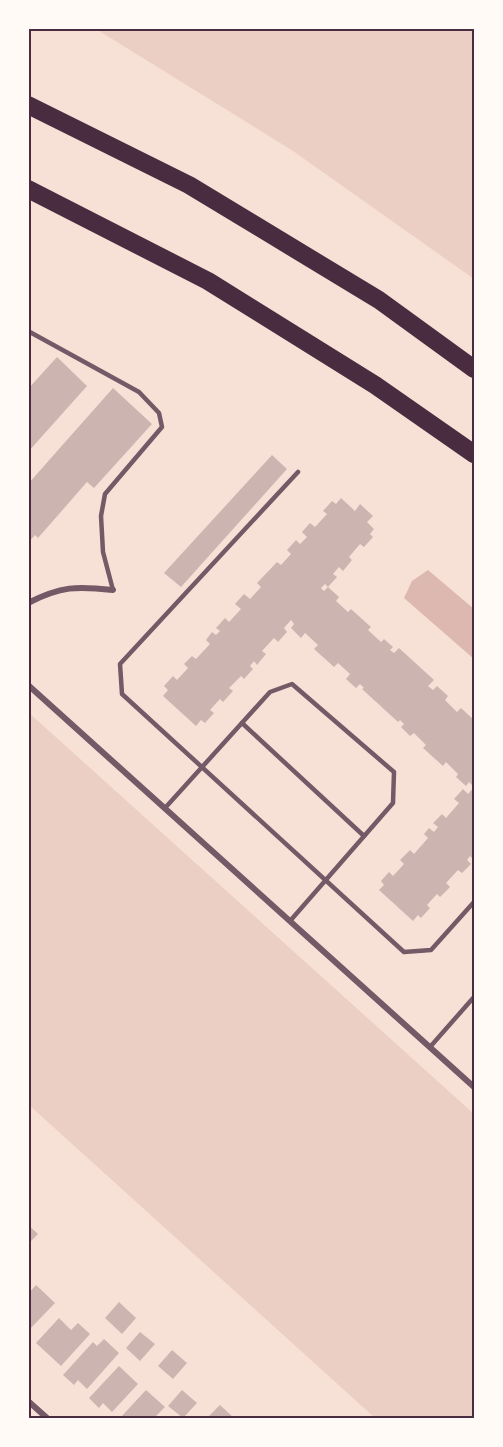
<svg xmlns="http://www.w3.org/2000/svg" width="503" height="1447" viewBox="0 0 503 1447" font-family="'Sofia Sans Condensed',sans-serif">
  <rect width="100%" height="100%" fill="#f7e1d7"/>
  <g fill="#ebcfc5">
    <path d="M 96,29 L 474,29 L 474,279 L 293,151 Z"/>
    <path d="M 28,712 L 474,1114 L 474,1418 L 375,1418 L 29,1105 Z"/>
  </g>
  <path fill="#dcb8b0" d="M 428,570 L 474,609 L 474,659 L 404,598 L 412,581 Z"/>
  <g fill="#ccb4b1">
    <path d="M 57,357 L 87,386 L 28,452 L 28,389 Z"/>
    <path d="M 113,388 L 152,424 L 94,488 L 87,482 L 38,538 L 35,535 L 28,543 L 28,484 Z"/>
    <path d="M 272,455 L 287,469 L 181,587 L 164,573 Z"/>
    <path d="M 341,498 L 355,511 L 360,504 L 373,516 L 367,522 L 374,529 L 370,534 L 373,537 L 364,547 L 360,544 L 349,557 L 352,560 L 343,571 L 339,567 L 333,574 L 337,577 L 328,587 L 325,584 L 321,588 L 324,591 L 328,587 L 339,597 L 336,601 L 348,612 L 351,609 L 371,627 L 368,630 L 381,642 L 384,639 L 393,647 L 390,650 L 394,653 L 399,648 L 434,680 L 428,686 L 433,690 L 437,686 L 448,696 L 445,700 L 457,712 L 461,708 L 474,720 L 474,860 L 470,856 L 467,860 L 471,864 L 462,873 L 458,870 L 446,883 L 450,887 L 440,897 L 437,894 L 427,905 L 430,908 L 421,918 L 418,915 L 413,921 L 379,890 L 384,885 L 381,881 L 389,872 L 393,876 L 404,864 L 400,860 L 410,850 L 414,854 L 428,838 L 424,834 L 429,828 L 434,832 L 438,827 L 433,823 L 442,814 L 446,818 L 459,803 L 454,799 L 463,789 L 468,794 L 474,787 L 469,782 L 466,786 L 456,777 L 458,774 L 446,762 L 443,766 L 423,748 L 426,745 L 414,733 L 410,736 L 401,727 L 404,724 L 400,720 L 398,722 L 362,689 L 364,688 L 360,684 L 356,688 L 346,679 L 350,674 L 338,663 L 334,667 L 314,649 L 318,645 L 305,633 L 301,638 L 291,628 L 294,624 L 291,620 L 284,628 L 287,632 L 278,642 L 274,638 L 262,651 L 266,654 L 257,665 L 254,661 L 250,666 L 253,669 L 244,679 L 241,676 L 229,688 L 233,691 L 223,702 L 220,699 L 210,710 L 214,713 L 205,723 L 201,720 L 196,726 L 163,696 L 168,690 L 164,686 L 173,676 L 177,680 L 188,668 L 184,664 L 192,656 L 196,659 L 210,644 L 206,640 L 212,632 L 216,635 L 220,631 L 216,628 L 225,618 L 229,622 L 241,609 L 235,604 L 244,594 L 250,599 L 261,587 L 257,583 L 277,562 L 281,565 L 291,554 L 287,550 L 296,540 L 300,544 L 307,537 L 302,532 L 310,523 L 315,527 L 327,514 L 323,511 L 332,501 L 336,504 Z"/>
    <path d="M 28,1225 L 38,1234 L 28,1244 Z"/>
    <path d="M 36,1285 L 55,1303 L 28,1331 L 28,1294 Z"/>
    <path d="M 119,1302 L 136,1318 L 122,1334 L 105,1318 Z"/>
    <path d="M 59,1318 L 71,1330 L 78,1323 L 90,1334 L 61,1366 L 36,1343 Z"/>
    <path d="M 140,1332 L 155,1344 L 140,1361 L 126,1348 Z"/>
    <path d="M 104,1339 L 119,1353 L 87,1389 L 78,1380 L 74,1385 L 63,1375 L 93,1342 L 97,1346 Z"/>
    <path d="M 172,1350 L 187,1363 L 173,1379 L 158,1366 Z"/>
    <path d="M 119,1366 L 138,1384 L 112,1412 L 103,1403 L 99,1408 L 89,1398 Z"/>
    <path d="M 146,1390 L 165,1407 L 154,1418 L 120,1418 Z"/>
    <path d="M 182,1390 L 197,1403 L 183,1418 L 168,1406 Z"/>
    <path d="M 220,1405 L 234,1418 L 207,1418 Z"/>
  </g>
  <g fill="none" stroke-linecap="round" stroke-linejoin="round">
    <g stroke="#755966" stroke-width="4.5">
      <path d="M 28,331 L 139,392 L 159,413 L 162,427 L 105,494 L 101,516 L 103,552 L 113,590"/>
      <path d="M 298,472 L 120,664 L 122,694 L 404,952 L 431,950 L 474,902"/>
      <path d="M 242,723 L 364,836"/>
      <path d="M 165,808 L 270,692 L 292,684 L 394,772 L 393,803 L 290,921"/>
      <path d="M 430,1047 L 474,997"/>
    </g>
    <g stroke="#755966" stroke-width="6">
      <path d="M 28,603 C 61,586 77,586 113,590"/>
      <path d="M 28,685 L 474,1087"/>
      <path d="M 28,1401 L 47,1418"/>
    </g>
    <g stroke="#4a2c40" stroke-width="18">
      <path d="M 28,105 L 189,185 L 379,300 L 474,369"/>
      <path d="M 28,189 L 208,281 L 375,385 L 474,454"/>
    </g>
  </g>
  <rect width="503" height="1447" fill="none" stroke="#fffaf5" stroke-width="60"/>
  <rect x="30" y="30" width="443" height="1387" fill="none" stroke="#4a2c40" stroke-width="2"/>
</svg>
